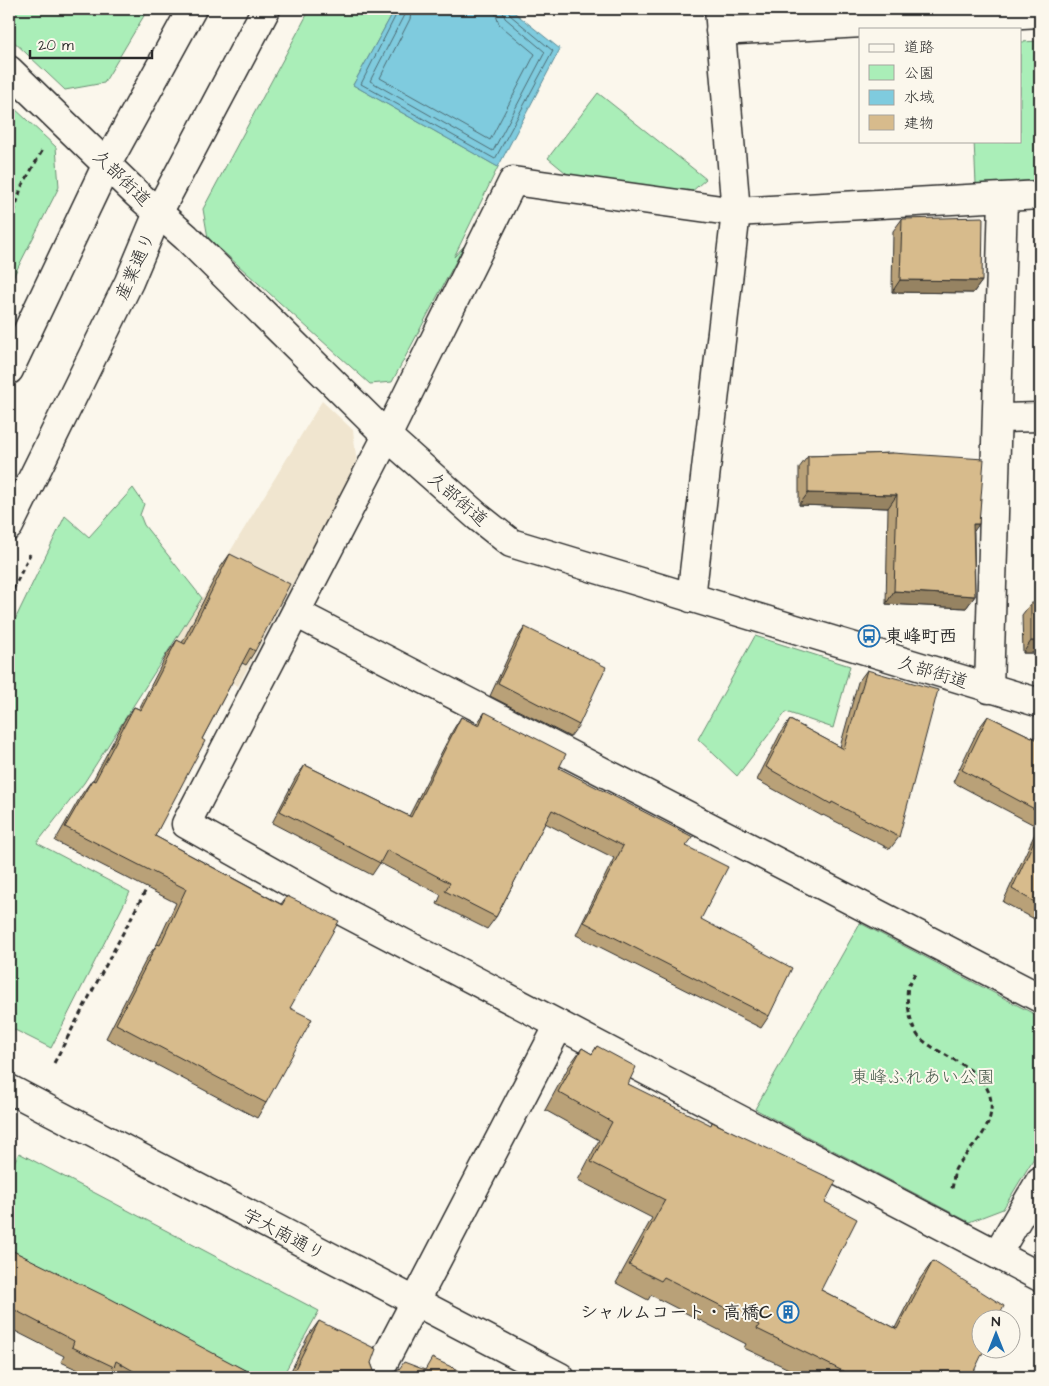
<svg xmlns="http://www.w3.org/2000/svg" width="1049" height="1386" viewBox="0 0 1049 1386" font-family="'Architects Daughter','Klee One',sans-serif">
  <rect width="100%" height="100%" fill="#fbf7ec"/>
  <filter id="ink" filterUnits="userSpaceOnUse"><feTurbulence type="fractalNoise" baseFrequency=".02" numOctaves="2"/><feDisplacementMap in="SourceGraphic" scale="10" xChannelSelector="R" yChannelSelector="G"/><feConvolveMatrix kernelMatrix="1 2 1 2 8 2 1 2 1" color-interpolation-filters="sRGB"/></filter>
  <g filter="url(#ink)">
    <path fill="#f0e5cf" d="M 322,401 L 353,430 L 357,464 L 238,686 L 170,650 Z"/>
    <g fill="#aaeeb8" stroke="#6a8c72">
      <path d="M 9,9 L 84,9 L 92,16 L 97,9 L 148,9 L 104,83 L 65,90 L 9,37 Z"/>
      <path d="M 310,9 L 395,9 L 353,85 L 498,167 L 454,257 L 464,246 L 392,382 L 370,384 L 208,238 L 203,209 Z"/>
      <path d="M 1040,41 L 1040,180 L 976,184 L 974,141 L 1020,141 L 1020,42 Z"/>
      <path d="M 598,93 L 706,179 L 690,193 L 577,182 L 548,158 Z"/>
      <path d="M 13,107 L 56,147 L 59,187 L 9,285 L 9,112 Z"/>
      <path d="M 133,488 L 144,504 L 140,515 L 144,525 L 202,598 L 84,783 L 37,843 L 130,892 L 51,1048 L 9,1027 L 9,632 L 65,516 L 89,537 Z"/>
      <path d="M 755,636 L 850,666 L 833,728 L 786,712 L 737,776 L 698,739 Z"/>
      <path d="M 860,923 L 1040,1017 L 1040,1148 L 1003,1209 L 969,1222 L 755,1109 Z"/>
      <path d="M 19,1153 L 319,1311 L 282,1377 L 225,1377 L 9,1264 L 9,1172 Z"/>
    </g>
    <path fill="#7fcbde" stroke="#5d8b96" d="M 395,9 L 510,9 L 560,49 L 498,167 L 353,85 Z"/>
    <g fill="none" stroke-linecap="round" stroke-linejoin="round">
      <g stroke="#4d6b73" stroke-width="1">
        <path d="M 399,9 L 361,84 L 495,159 L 553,51 L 510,15 L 508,9"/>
        <path d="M 405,9 L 404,15 L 370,81 L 493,151 L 545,52 L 505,18 L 502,9"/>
        <path d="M 412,9 L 410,19 L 380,78 L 490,140 L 535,54 L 499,24 L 494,9"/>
      </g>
      <g stroke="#2b2b2b" stroke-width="31">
        <g id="minor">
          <path d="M 720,31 L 1040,13"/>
          <path d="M 9,70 L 137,194 L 186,237 L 387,436 L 477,516 L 511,543 L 1040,703"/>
          <path d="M 1040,195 L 736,212 L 513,181 L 387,436 L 186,824 L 325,902 L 1040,1277"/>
          <path d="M 998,418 L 1040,417"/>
          <path d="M 691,598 L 736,212 L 719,9"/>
          <path d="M 296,613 L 1040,998"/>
          <path d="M 989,689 L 1003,198"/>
          <path d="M 997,1254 L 1040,1181"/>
          <path d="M 376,1377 L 559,1025"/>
        </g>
      </g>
      <g stroke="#2b2b2b" stroke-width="31">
        <g id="tertiary">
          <path d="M 9,370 L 107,164 L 192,9"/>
          <path d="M 9,526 L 129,282 L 158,213 L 266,9"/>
          <path d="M 9,1089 L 560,1377"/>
        </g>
      </g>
      <g stroke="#2b2b2b" stroke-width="3" stroke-dasharray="5 4" stroke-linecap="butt">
        <path d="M 9,230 L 21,188 L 42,151"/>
        <path d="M 9,598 L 30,554"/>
        <path d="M 915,973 C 913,978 910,982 908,987 C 905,998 911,1030 920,1038 C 943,1059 995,1070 991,1110 C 989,1135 969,1148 956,1168 C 952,1174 955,1183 951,1190"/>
        <path d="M 54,1063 L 148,886"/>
        <path d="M 9,1147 L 13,1138"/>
      </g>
      <use href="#minor" stroke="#fbf7ec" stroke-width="28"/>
      <use href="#tertiary" stroke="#fbf7ec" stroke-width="28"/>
    </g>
    <g fill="#b9a178" stroke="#2b2b2b">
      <path d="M 902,219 L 982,281 L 973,293 L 892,292 L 893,231 Z"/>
      <path d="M 893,453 L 974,532 L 975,596 L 966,608 L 886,604 L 888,508 L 799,505 L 799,468 L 808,456 Z"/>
      <path d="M 230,554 L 255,651 L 246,665 L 242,663 L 202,739 L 155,836 L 281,904 L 287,896 L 290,1008 L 266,1103 L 257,1118 L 106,1038 L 147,958 L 157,944 L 176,903 L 55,841 L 82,794 L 92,780 L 93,780 L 124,721 L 134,707 L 139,709 L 167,654 L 177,640 L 182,643 L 220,568 Z"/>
      <path d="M 1031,603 L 1040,653 L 1023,653 L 1022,615 Z"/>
      <path d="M 525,627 L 579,725 L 570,737 L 490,696 L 516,640 Z"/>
      <path d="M 867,670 L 899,837 L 890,849 L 823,815 L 822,816 L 757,780 L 781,732 L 790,720 L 840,747 L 858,682 Z"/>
      <path d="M 485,712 L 559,768 L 687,846 L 701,919 L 769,1016 L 761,1028 L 576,935 L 614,858 L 545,823 L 496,917 L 487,929 L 437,904 L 441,895 L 380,863 L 372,875 L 272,823 L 296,777 L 305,765 L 409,816 L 453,730 L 461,717 L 476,725 Z"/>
      <path d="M 988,716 L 1040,741 L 1040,922 L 1003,902 L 1038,827 L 953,782 L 979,728 Z"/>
      <path d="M 597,1046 L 628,1084 L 825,1202 L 821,1290 L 895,1328 L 920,1279 L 933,1261 L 974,1371 L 987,1377 L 806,1377 L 744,1348 L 746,1344 L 651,1295 L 648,1300 L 616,1283 L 652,1218 L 578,1180 L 599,1140 L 545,1110 L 569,1066 L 582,1048 L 592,1054 Z"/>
      <path d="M 9,1249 L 258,1377 L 93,1377 L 61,1362 L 64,1356 L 9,1328 Z"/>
      <path d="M 319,1321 L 371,1363 L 374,1371 L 380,1376 L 388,1377 L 288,1377 L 308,1336 Z"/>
    </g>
    <g fill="#968362" stroke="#2b2b2b">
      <path d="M 900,280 L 982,281 L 973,293 L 892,292 Z"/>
      <path d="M 808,493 L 897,495 L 888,508 L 799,505 Z"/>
      <path d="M 973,524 L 979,524 L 970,537 Z"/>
      <path d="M 894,591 L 975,596 L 966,608 L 886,604 Z"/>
      <path d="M 1031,641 L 1040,641 L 1040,653 L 1023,653 Z"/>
    </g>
    <g fill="#d7bb8c" stroke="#2b2b2b">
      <path d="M 983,217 L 982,281 L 900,280 L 902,219 Z"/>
      <path d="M 893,453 L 984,459 L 979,524 L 973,524 L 975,596 L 894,591 L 897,495 L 808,493 L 808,456 Z"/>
      <path d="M 230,554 L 290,584 L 255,651 L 250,648 L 202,739 L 205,741 L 155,836 L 282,905 L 287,896 L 339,921 L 290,1008 L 312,1019 L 266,1103 L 116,1024 L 157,944 L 160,945 L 186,889 L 65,827 L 92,780 L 95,781 L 134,707 L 141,710 L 177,640 L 185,644 Z"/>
      <rect x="1031" y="603" width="9" height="38"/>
      <path d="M 525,627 L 606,667 L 579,725 L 498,683 Z"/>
      <path d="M 867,670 L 938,690 L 899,837 L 832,802 L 831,804 L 766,767 L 790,720 L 844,749 Z"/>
      <path d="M 485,712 L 566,754 L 559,768 L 693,837 L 686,846 L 728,867 L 701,919 L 792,968 L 769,1016 L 584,922 L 623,846 L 552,810 L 496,917 L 445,891 L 450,883 L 387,850 L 380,863 L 280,811 L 305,765 L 411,817 L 461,717 L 479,726 Z"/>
      <path d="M 988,716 L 1040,741 L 1040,812 L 962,770 Z"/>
      <path d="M 1040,828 L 1040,905 L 1012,889 Z"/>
      <path d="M 597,1046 L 636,1067 L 628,1084 L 711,1125 L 712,1122 L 836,1181 L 825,1202 L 857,1219 L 821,1290 L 897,1329 L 933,1261 L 1004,1306 L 998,1318 L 982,1318 L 982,1348 L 985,1348 L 974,1371 L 987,1377 L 855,1377 L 757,1329 L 759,1325 L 664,1277 L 661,1281 L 629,1265 L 665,1200 L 591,1162 L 612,1122 L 558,1092 L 582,1048 L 592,1054 Z"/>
      <path d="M 9,1249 L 111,1299 L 258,1377 L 144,1377 L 116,1361 L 114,1367 L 72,1347 L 74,1341 L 9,1307 Z"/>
      <path d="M 319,1321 L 376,1349 L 371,1363 L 374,1371 L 380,1376 L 388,1377 L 291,1377 Z"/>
      <path d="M 432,1358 L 473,1377 L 388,1377 L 395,1375 L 404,1362 L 425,1370 Z"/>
    </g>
  </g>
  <defs>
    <g id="bus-ring" transform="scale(1.125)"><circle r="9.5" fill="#fbf7ec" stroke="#1f6fb2" stroke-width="1.5"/><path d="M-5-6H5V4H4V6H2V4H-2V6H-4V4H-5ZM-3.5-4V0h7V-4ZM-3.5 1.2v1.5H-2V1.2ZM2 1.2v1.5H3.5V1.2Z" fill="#1f6fb2"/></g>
    <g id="building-ring" transform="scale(1.125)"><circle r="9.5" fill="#fbf7ec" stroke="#1f6fb2" stroke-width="1.5"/><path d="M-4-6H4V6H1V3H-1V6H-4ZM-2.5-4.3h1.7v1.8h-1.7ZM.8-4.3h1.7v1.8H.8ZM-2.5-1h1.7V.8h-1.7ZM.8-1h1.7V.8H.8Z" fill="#1f6fb2"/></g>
  </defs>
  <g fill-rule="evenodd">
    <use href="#bus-ring" x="869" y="636"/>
    <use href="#building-ring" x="788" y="1312"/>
  </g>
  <g text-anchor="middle" stroke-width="4" stroke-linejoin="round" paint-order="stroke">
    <g font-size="18" fill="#2b2b2b" stroke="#fbf7ec">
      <text transform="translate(122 178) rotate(44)" y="6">久部街道</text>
      <text transform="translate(135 266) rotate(-66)" y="6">産業通り</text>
      <text transform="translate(458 499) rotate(41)" y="6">久部街道</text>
      <text transform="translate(933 672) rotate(17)" y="6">久部街道</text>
      <text transform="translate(284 1234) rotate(28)" y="6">宇大南通り</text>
    </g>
    <g font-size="18" font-weight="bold" fill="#2b2b2b" stroke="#fbf7ec" text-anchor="start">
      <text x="885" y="642">東峰町西</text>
      <text x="772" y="1318" text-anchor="end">シャルムコート・高橋C</text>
    </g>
    <g font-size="18" fill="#4b5c4e" stroke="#fbf7ec">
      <text x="923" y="1083">東峰ふれあい公園</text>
    </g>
  </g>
  <rect width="1049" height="1386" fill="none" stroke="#fbf7ec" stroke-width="30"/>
  <rect x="15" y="15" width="1019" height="1356" fill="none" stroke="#2b2b2b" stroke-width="2" filter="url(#ink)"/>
  <rect x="859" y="28" width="162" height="115" fill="#fbf7ec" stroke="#a8a59f"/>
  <rect x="869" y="44" width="25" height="8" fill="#fbf7ec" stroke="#a8a59f"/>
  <text x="904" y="52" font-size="15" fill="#2b2b2b">道路</text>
  <rect x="869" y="65" width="25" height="15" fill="#aaeeb8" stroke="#a8a59f"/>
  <text x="904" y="78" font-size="15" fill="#2b2b2b">公園</text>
  <rect x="869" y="90" width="25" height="15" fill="#7fcbde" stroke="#a8a59f"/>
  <text x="904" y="102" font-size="15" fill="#2b2b2b">水域</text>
  <rect x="869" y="115" width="25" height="15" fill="#d7bb8c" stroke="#a8a59f"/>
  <text x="904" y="128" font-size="15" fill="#2b2b2b">建物</text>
  <g transform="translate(996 1334)"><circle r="24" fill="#fbf7ec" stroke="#a8a59f"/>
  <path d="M0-4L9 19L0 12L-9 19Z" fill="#1f6fb2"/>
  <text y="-8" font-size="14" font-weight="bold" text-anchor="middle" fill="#2b2b2b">N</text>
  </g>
  <path d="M30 50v8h122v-8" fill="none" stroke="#2b2b2b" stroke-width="2.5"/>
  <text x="38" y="50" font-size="15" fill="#2b2b2b" stroke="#fbf7ec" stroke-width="4" paint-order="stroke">20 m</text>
</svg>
